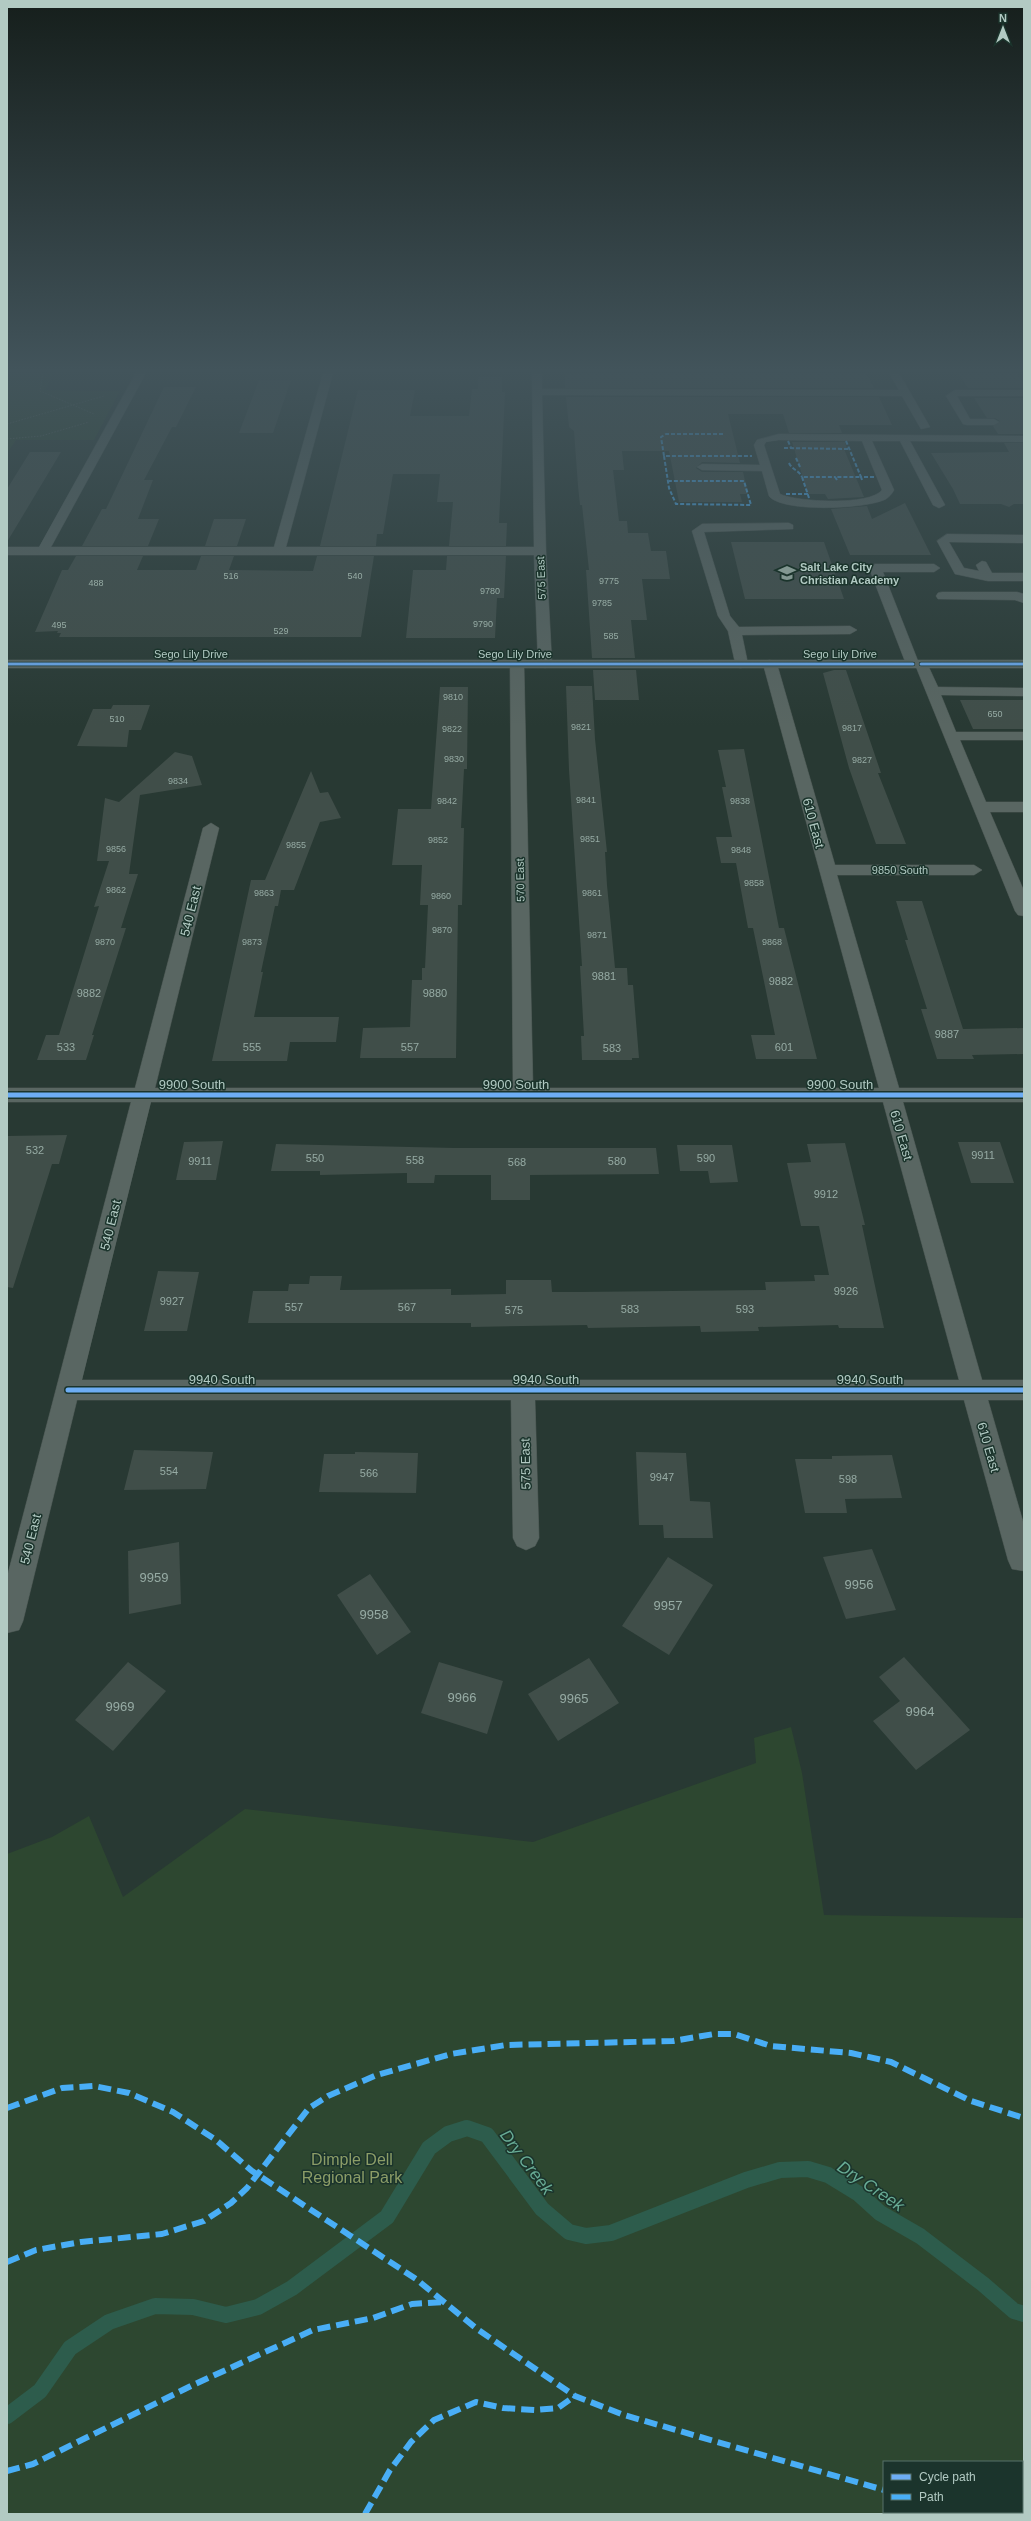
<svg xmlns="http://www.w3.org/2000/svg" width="1031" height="2521" viewBox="0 0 1031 2521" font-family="Arial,sans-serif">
  <rect width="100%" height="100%" fill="#283933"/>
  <g fill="#2d4730" fill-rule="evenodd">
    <path d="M 7,373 L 54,373 L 45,390 L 120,391 L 94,440 L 16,440 L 7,453 Z"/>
    <path d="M 791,1727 L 802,1773 L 824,1915 L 1024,1918 L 1024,2514 L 7,2514 L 7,1854 L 52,1837 L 89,1816 L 123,1897 L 245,1809 L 533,1842 L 756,1763 L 754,1738 ZM 884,2462 L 1022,2462 L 1022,2512 L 884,2512 Z"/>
  </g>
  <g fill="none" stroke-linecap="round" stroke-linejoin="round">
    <path stroke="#2d5c4c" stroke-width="16" d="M 7,2416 L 40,2391 L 70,2348 L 109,2322 L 155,2306 L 193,2307 L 226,2315 L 258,2307 L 292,2288 L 387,2217 L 429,2148 L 448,2134 L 467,2128 L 487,2135 L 542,2209 L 569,2232 L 586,2236 L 611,2233 L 746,2180 L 780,2170 L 808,2169 L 828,2175 L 859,2194 L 880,2213 L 920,2236 L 983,2284 L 1014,2311 L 1024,2314"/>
  </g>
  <g fill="#404e49">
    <path d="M 699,373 L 866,373 L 874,388 L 565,388 L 565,374 Z"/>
    <path d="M 958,373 L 1016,373 L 1024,383 L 1024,388 L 968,388 Z"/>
    <path d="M 478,377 L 502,377 L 502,392 L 505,392 L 499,523 L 507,523 L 506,546 L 449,546 L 453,502 L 437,502 L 440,474 L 393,474 L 383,534 L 377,534 L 376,546 L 320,546 L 358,390 L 415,390 L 410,416 L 469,416 L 472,389 L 478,389 Z"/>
    <path d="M 259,380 L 291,380 L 273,433 L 239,433 Z"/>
    <path d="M 164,387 L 196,387 L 176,427 L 172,427 L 144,480 L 153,480 L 138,519 L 159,519 L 148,546 L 82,546 L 102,509 L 106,509 Z"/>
    <path d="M 566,397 L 879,397 L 892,425 L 839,425 L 842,433 L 789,433 L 783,414 L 728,414 L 740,463 L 702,462 L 696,468 L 702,472 L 743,472 L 748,494 L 740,494 L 742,502 L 679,502 L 669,451 L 622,451 L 624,470 L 613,470 L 619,521 L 627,521 L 628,533 L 648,533 L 651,551 L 666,551 L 670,579 L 642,579 L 647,620 L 631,620 L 635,658 L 592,658 L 586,570 L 589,570 L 582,505 L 580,505 L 578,486 L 574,431 L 569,427 Z"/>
    <path d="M 974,398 L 1024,398 L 1024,434 L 998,434 L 993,426 L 1000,421 L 995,418 L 987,418 Z"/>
    <path d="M 792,442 L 845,442 L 847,449 L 844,449 L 864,497 L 828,499 L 825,494 L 808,494 Z"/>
    <path d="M 1004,443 L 1024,443 L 1024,504 L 1014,504 L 1009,507 L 1001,504 L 960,504 L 953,489 L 931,453 L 1009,452 Z"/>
    <path d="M 30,452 L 61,452 L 7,542 L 7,489 Z"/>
    <path d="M 905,503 L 931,555 L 850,555 L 831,509 L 867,506 L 872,519 Z"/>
    <path d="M 214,519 L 246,519 L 237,546 L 205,546 Z"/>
    <path d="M 731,542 L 824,542 L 844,599 L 745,599 Z"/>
    <path d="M 76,556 L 143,556 L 137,570 L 196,570 L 201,556 L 234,556 L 229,570 L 313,571 L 317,556 L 374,556 L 361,637 L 59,637 L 61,633 L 57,633 L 58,631 L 35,632 L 62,570 L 68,570 Z"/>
    <path d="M 447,556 L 506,556 L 504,598 L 497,598 L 495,638 L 406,638 L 413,570 L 446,570 Z"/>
    <path d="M 593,670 L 636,670 L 639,700 L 595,700 Z"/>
    <path d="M 834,670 L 846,670 L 881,773 L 878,773 L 906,844 L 876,844 L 849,768 L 823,673 Z"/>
    <path d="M 566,686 L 592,686 L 595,739 L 607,852 L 605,852 L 607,885 L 615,968 L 627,968 L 628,985 L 633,985 L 639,1058 L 632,1058 L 632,1060 L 582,1060 L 581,1036 L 584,1036 L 580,966 L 582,966 L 569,770 Z"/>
    <path d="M 440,687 L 468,687 L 467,769 L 464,769 L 461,828 L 464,828 L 462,905 L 458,905 L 456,1058 L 360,1058 L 363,1028 L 410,1027 L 412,980 L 422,980 L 422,968 L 425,968 L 428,905 L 420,905 L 422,865 L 392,865 L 398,809 L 431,809 Z"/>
    <path d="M 960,700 L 1024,700 L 1024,729 L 973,729 Z"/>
    <path d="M 113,705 L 150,705 L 141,730 L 129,730 L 127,747 L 77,746 L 93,709 L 111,709 Z"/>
    <path d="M 744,749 L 779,928 L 784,928 L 817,1059 L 756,1059 L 751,1035 L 775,1035 L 753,928 L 748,928 L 736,863 L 721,863 L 716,837 L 732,837 L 722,787 L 726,787 L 718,750 Z"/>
    <path d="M 175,752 L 192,756 L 202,785 L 140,795 L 129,874 L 138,874 L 121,928 L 126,928 L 92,1035 L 94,1035 L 86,1060 L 37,1060 L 46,1035 L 59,1035 L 99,906 L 94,907 L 109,861 L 97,861 L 105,798 L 119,802 Z"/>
    <path d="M 311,771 L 320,793 L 328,792 L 341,818 L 320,822 L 294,890 L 281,890 L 278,906 L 275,906 L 261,972 L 263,972 L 254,1017 L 339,1017 L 336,1042 L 290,1042 L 287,1061 L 212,1061 L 251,880 L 265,880 Z"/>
    <path d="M 896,901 L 922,901 L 963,1029 L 1024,1028 L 1024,1054 L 972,1055 L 974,1059 L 937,1059 L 921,1009 L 927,1009 L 905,940 L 908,940 Z"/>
    <path d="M 67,1135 L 59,1164 L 52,1164 L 13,1288 L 7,1287 L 7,1136 Z"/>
    <path d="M 223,1141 L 216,1180 L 176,1180 L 184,1142 Z"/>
    <path d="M 958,1142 L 1000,1142 L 1014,1183 L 971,1183 Z"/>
    <path d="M 845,1143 L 865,1225 L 862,1225 L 884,1328 L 839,1328 L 838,1325 L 758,1327 L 759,1331 L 701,1332 L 700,1326 L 588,1328 L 587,1325 L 471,1327 L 471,1323 L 248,1323 L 253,1291 L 288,1291 L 289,1284 L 309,1284 L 310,1276 L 342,1276 L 340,1290 L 451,1289 L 451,1295 L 506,1294 L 506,1280 L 551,1280 L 552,1292 L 579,1292 L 766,1290 L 765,1282 L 815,1281 L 814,1275 L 829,1275 L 819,1226 L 801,1226 L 787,1163 L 811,1162 L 807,1144 Z"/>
    <path d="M 276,1144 L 455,1148 L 656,1148 L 659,1174 L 530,1175 L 530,1200 L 491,1200 L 491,1175 L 435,1175 L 434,1183 L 407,1183 L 407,1173 L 320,1175 L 320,1171 L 271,1171 Z"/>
    <path d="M 677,1145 L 732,1145 L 738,1182 L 710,1183 L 708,1171 L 680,1171 Z"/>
    <path d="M 158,1271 L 199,1272 L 187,1331 L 144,1331 Z"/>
    <path d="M 134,1450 L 213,1452 L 206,1489 L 124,1490 Z"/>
    <path d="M 355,1452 L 418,1453 L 416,1493 L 319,1492 L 324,1454 L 355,1454 Z"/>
    <path d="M 636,1452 L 686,1453 L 690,1501 L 710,1502 L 713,1538 L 664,1538 L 663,1525 L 639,1525 Z"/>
    <path d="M 892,1455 L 902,1498 L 845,1499 L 847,1513 L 805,1513 L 795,1459 L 832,1459 L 832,1456 Z"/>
    <path d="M 179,1542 L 181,1604 L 129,1614 L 128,1551 Z"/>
    <path d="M 872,1549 L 896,1610 L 846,1619 L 823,1557 Z"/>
    <path d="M 668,1557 L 713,1585 L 669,1655 L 622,1626 Z"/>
    <path d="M 370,1574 L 411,1632 L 377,1655 L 337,1595 Z"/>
    <path d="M 904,1657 L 970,1730 L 916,1770 L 873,1721 L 900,1701 L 879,1677 Z"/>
    <path d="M 589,1658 L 619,1703 L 558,1741 L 528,1694 Z"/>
    <path d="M 128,1662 L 166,1691 L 113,1751 L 75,1720 Z"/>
    <path d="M 439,1662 L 503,1681 L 487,1734 L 421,1713 Z"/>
  </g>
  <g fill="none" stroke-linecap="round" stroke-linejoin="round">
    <g stroke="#47534f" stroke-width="1">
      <g id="minor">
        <path d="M 136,373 L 146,373 L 51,547 L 274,547 L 323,373 L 333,373 L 286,547 L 534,547 L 532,373 L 542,373 L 542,389 L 899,390 L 889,373 L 899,373 L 930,427 L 921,429 L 902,396 L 542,395 L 546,551 L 552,664 L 545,668 L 538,664 L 534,555 L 7,555 L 7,547 L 39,547 Z"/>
        <path d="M 955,390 L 1024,390 L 1024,396 L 957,396 L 970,419 L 994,419 L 999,422 L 994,425 L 967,425 L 963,424 L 946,396 Z"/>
        <path d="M 779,434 L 1024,436 L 1024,442 L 910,441 L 945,505 L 939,508 L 933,505 L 900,441 L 872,441 L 894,490 C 892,494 889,497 886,499 C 868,509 782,513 769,496 L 762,471 L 702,470 L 697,467 L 702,464 L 760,465 L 754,445 L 757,440 ZM 779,440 L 862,441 L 882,490 C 870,506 797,502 780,494 L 764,445 L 766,442 Z"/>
        <path d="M 789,523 L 793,525 L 793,529 L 704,532 L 730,616 L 739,627 L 850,626 L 857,630 L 850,634 L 742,635 L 748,664 L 741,668 L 736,667 L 728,631 L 718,616 L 692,531 L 702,524 Z"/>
        <path d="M 947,534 L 1024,535 L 1024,543 L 949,542 L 964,568 L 979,571 L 976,565 L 982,561 L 986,562 L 992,573 L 1024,573 L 1024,581 L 988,581 L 955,574 L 937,541 Z"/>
        <path d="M 875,564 L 934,564 L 940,568 L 934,572 L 883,572 L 918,661 L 926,661 L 938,687 L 1024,688 L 1024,696 L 941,695 L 956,732 L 1024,732 L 1024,740 L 960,740 L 986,802 L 1024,802 L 1024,812 L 990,812 L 1024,891 L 1024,916 L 1018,915 L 1015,911 L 916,667 L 908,667 L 906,664 L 869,568 Z"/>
        <path d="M 942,592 L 1017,592 L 1024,594 L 1024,603 L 1015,600 L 938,599 L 936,596 L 938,593 Z"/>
        <path d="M 517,660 L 524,664 L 533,1088 L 879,1088 L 763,664 L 765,661 L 770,660 L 777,664 L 835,865 L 974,865 L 982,870 L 974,875 L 837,875 L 899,1088 L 1024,1088 L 1024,1102 L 903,1102 L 982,1380 L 1024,1380 L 1024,1400 L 988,1400 L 1024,1525 L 1024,1571 L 1012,1569 L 1008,1560 L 964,1400 L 535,1400 L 539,1538 L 535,1546 L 526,1550 L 517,1546 L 513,1538 L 511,1400 L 77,1400 L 23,1621 L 19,1630 L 7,1633 L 7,1577 L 131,1102 L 7,1102 L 7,1088 L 135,1088 L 203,828 L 211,823 L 219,828 L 155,1088 L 513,1088 L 510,664 ZM 151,1102 L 883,1102 L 959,1380 L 82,1380 Z"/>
      </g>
    </g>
    <g stroke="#465550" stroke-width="1">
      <rect id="major" x="7" y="660" width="1017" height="8"/>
    </g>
    <g stroke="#586660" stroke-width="1" stroke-dasharray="1.5 1.5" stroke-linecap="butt">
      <path d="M 43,373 L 40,391 L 94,414"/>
      <path d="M 7,424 L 104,396"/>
      <path d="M 7,439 L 41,436 L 89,422"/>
    </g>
    <use href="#minor" fill="#596662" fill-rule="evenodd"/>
    <use href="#major" fill="#5b6864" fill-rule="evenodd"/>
    <g stroke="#49aef6" stroke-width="2" stroke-dasharray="4 2" stroke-linecap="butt">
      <path d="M 723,434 L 666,434 L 661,437 L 664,456 L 752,456"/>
      <path d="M 788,441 L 791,448"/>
      <path d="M 846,441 L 861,477 L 874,477"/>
      <path d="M 784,448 L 849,449"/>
      <path d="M 664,456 L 669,488 L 676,504 L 751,505 L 744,481 L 669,481"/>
      <path d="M 796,458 L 800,467"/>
      <path d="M 789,463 C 792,470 799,470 802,477"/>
      <path d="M 837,480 L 835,477 L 861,477 L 862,480"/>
      <path d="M 786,494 L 808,494"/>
      <path d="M 809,498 L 802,477 L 835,477"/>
    </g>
    <g stroke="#49aef6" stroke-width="6" stroke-dasharray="13 6" stroke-linecap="butt">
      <path d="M 7,2108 L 62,2088 L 94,2086 L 129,2093 L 173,2112 L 216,2140 L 252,2171 L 416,2279 L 477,2329 L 575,2396 L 624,2415 L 884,2490"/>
      <path d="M 7,2262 L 36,2250 L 81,2242 L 162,2234 L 204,2221 L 231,2203 L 247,2188 L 309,2108 L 328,2096 L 377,2075 L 451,2054 L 506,2045 L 673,2041 L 714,2034 L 734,2034 L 771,2046 L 851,2053 L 891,2062 L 971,2101 L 1024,2118"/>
      <path d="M 7,2471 L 33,2464 L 193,2385 L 313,2330 L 373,2318 L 412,2304 L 443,2302"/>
      <path d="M 1022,2506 L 1024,2506"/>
      <path d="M 365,2514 L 390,2470 L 411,2442 L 434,2420 L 476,2402 L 503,2408 L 535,2410 L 558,2408 L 575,2396"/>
    </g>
    <g stroke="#1b342c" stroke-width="4.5">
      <g id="cycleway-far1">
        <path d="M 7,664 L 913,664"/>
        <path d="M 921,664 L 1024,664"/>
      </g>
    </g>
    <g stroke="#1b342c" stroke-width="8">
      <g id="cycleway">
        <path d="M 7,1095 L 1024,1095"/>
        <path d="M 68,1390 L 1024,1390"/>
      </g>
    </g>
    <use href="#cycleway-far1" stroke="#6dadf4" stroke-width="3"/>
    <use href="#cycleway" stroke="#6dadf4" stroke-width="5"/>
  </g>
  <linearGradient id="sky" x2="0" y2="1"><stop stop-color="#161f1c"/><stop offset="0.51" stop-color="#42545b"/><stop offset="1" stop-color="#42545b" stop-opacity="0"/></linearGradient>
  <rect width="1031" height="726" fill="url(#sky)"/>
  <defs>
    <g id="school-bare" transform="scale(1.38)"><path d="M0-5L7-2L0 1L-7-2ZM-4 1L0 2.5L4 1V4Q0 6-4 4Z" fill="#829791" stroke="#1b342c" stroke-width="2.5" paint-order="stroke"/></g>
  </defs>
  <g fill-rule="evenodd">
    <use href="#school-bare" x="787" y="573"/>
  </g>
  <g text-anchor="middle" stroke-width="3" stroke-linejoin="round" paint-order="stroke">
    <g font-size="9" fill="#96aba4">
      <text x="231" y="579">516</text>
      <text x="355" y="579">540</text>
      <text x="609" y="584">9775</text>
      <text x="96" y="586">488</text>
      <text x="490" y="594">9780</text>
      <text x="602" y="606">9785</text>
      <text x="483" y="627">9790</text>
      <text x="59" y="628">495</text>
      <text x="281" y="634">529</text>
      <text x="611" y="639">585</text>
      <text x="453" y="700">9810</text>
      <text x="995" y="717">650</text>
      <text x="117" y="722">510</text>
      <text x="581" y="730">9821</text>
      <text x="852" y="731">9817</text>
      <text x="452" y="732">9822</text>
      <text x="454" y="762">9830</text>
      <text x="862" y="763">9827</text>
      <text x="178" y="784">9834</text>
      <text x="586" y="803">9841</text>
      <text x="447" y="804">9842</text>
      <text x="740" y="804">9838</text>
      <text x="590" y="842">9851</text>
      <text x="438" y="843">9852</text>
      <text x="296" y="848">9855</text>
      <text x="116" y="852">9856</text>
      <text x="741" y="853">9848</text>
      <text x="754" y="886">9858</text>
      <text x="116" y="893">9862</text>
      <text x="264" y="896">9863</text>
      <text x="592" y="896">9861</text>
      <text x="441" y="899">9860</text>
      <text x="442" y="933">9870</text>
      <text x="597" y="938">9871</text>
      <text x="105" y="945">9870</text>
      <text x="252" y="945">9873</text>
      <text x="772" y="945">9868</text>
    </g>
    <g font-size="11" font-weight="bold" fill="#b2cac3" stroke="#1b342c" text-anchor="start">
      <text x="800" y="571">Salt Lake City<tspan x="800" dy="13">Christian Academy</tspan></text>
    </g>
    <g font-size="11" fill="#b2cac3" stroke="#1b342c">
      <text transform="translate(541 578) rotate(-92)" y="4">575 East</text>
      <text x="191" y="658">Sego Lily Drive</text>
      <text x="515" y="658">Sego Lily Drive</text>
      <text x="840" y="658">Sego Lily Drive</text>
      <text x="900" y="874">9850 South</text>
      <text transform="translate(520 880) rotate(-91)" y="4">570 East</text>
    </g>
    <g font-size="11" fill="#96aba4">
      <text x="604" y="980">9881</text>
      <text x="781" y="985">9882</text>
      <text x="89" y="997">9882</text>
      <text x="435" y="997">9880</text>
      <text x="947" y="1038">9887</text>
      <text x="66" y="1051">533</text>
      <text x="252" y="1051">555</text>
      <text x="410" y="1051">557</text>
      <text x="784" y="1051">601</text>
      <text x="612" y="1052">583</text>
      <text x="35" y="1154">532</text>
      <text x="983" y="1159">9911</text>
      <text x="315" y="1162">550</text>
      <text x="706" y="1162">590</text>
      <text x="415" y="1164">558</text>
      <text x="200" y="1165">9911</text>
      <text x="617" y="1165">580</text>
      <text x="517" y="1166">568</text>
      <text x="826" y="1198">9912</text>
      <text x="846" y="1295">9926</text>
      <text x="172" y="1305">9927</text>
      <text x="294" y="1311">557</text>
      <text x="407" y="1311">567</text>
      <text x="630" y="1313">583</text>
      <text x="745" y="1313">593</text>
      <text x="514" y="1314">575</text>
      <text x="169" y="1475">554</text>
      <text x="369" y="1477">566</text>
      <text x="662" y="1481">9947</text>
      <text x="848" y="1483">598</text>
    </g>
    <g font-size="13" fill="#b2cac3" stroke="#1b342c">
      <text transform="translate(814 823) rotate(75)" y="5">610 East</text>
      <text transform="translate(190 911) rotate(-76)" y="5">540 East</text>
      <text x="192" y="1089">9900 South</text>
      <text x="516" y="1089">9900 South</text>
      <text x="840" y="1089">9900 South</text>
      <text transform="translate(902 1135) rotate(74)" y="5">610 East</text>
      <text transform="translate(110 1225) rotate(-76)" y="5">540 East</text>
      <text x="222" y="1384">9940 South</text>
      <text x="546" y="1384">9940 South</text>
      <text x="870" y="1384">9940 South</text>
      <text transform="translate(989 1447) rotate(74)" y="5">610 East</text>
      <text transform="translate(525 1464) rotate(-91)" y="5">575 East</text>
      <text transform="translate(30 1539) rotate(-76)" y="5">540 East</text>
    </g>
    <g font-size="13" fill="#96aba4">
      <text x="154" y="1582">9959</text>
      <text x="859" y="1589">9956</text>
      <text x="668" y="1610">9957</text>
      <text x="374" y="1619">9958</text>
      <text x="462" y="1702">9966</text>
      <text x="574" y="1703">9965</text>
      <text x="120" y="1711">9969</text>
      <text x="920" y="1716">9964</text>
    </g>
    <g font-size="16" fill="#8c9d67" stroke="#1b342c">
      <text x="352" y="2165">Dimple Dell<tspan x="352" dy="18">Regional Park</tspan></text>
    </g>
    <g font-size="17" font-style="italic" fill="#68ac95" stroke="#1b342c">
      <text transform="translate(527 2162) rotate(53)" y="6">Dry Creek</text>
      <text transform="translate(871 2186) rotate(34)" y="6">Dry Creek</text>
    </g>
  </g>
  <rect width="1031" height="2521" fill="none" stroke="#b2cac3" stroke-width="16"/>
  <rect x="883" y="2461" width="140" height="52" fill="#1b342c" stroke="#577068"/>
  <rect x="891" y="2474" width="20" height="6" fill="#6dadf4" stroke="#577068"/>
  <text x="919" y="2481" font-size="12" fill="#b2cac3">Cycle path</text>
  <rect x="891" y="2494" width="20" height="6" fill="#49aef6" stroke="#577068"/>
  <text x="919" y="2501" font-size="12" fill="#b2cac3">Path</text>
  <g transform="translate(1003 28)" stroke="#1b342c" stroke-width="3" paint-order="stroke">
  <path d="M0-3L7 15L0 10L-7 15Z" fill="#b2cac3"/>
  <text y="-6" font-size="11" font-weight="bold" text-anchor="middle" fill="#b2cac3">N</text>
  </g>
</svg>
